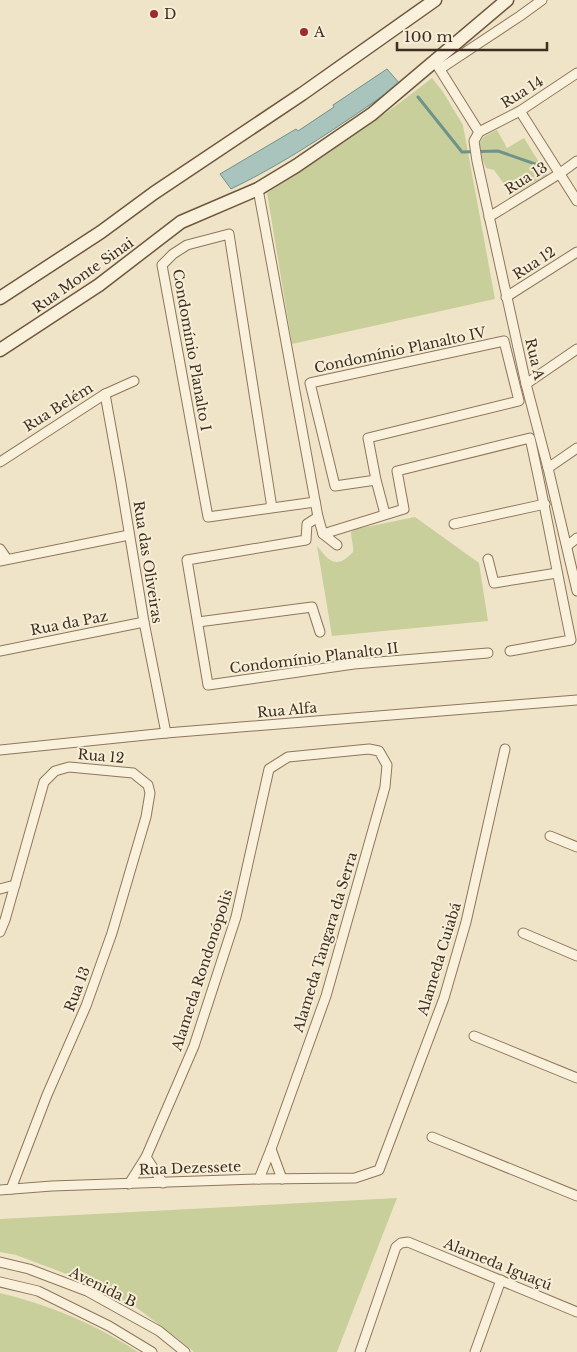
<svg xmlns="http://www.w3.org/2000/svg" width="577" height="1352" viewBox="0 0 577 1352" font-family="'Libre Baskerville',serif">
  <rect width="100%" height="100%" fill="#f0e4c8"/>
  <g fill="#c9cf9b">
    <path d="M 432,78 L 443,92 L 463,125 L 495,299 L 292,344 L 267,193 C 323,157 379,120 432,78 Z"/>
    <path d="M 497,130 L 507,148 L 524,138 L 547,175 L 512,195 L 494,170 L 486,168 C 483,160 476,147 482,139 C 485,135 492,133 497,130 Z"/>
    <path d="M 415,517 L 479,563 L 488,621 L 332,636 L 317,546 C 329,561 336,570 353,552 C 354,546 351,539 351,532 L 356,529 Z"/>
    <path d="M 397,1198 L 337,1352 L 194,1352 L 177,1338 L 137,1308 L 72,1276 L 16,1255 L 0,1252 L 0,1219 Z"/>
    <path d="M 0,1293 C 49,1305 96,1324 138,1352 L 0,1352 Z"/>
  </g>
  <path fill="#a9c4bc" stroke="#6f938a" d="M 387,69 L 400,84 C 345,122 291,160 231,189 L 220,174 L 296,129 L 298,131 L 334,107 L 333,105 Z"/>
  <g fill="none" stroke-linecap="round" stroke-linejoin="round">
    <path stroke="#6f938a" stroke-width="3" d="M 418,97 L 462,152 L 498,151 L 538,165"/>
    <g stroke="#8d765c" stroke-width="11">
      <g id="minor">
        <path d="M 437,65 L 479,132"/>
        <path d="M 440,69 L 520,16 L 542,0"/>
        <path d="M 520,111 L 577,201"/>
        <path d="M 479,132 L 474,141 L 477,161 L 526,384 L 548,468 L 577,591"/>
        <path d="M 479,132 L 520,111 L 577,73"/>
        <path d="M 258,189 L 318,517 L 323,534 L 337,545"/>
        <path d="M 489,217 L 559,174 L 577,161"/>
        <path d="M 506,297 L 577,252"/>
        <path d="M 526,384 L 577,349"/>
        <path d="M 105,394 L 120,477 L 144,622 L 166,733"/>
        <path d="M 0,462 L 105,394 L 134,381"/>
        <path d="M 548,468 L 577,448"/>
        <path d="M 376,480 L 335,486 L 310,383 L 504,341 L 519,401 L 368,438 L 376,480 L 385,514"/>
        <path d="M 272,508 L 229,234 L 187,245 L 173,254 L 162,265 L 208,517 L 315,502"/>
        <path d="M 318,517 L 307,524 L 306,540 L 187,560 L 208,685 L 354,664 L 488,653"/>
        <path d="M 454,524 L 545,504"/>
        <path d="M 323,534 L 404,509 L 397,471 L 530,438 C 545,505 557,573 571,640 L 510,651"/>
        <path d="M 567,546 L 577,538"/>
        <path d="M 0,549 L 7,559"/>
        <path d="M 488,559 L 494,583 L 557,573"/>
        <path d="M 0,561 L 129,535"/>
        <path d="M 198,622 L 312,607 L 320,632"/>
        <path d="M 0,651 L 144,622"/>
        <path d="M 0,750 L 166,733 L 577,700"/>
        <path d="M 550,836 L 577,847"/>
        <path d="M 0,889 L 15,885"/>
        <path d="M 0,932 L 5,920 L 44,782 L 55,771 L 69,767 L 133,773 L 148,785 L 150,793 L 146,817 L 112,933 L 86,1006 L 47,1095 L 11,1189"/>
        <path d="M 523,933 L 577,956"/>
        <path d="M 474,1036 L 577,1078"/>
        <path d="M 432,1137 L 577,1196"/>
        <path d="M 271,1149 L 282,1179"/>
        <path d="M 146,1157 L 163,1183"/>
        <path d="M 129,1184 L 146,1157 L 194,1046 L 236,917 L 269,769 L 288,757 L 369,749 L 379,751 L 387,765 L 385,787 L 326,996 L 271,1149 L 259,1179"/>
        <path d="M 0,1190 L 52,1186 L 259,1179 L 355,1178 L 379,1170 L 444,998 L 466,922 L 505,749"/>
        <path d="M 0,1262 L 29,1269 L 87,1291 L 159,1331 L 185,1352"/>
        <path d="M 0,1282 L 38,1291 L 109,1326 L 152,1352"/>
        <path d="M 360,1352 L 396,1247 L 401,1243 L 408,1242 L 577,1312"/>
        <path d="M 475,1352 L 501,1280"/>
      </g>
    </g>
    <g stroke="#6f573f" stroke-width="15">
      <g id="secondary">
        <path d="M 0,298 L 101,232 L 154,193 L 302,94 L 435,0"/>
        <path d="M 0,350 L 99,285 L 181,222 L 258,189 L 296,166 L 372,114 L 507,0"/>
      </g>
    </g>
    <use href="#minor" stroke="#faf1dc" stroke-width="9"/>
    <use href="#secondary" stroke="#faf1dc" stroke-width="12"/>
  </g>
  <g fill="#9e2a2b" stroke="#f7eed8" stroke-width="2">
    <circle cx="154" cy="14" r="5"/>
    <circle cx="304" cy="32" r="5"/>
  </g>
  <g text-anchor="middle" stroke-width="4" stroke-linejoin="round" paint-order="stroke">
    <g font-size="14" fill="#3d2e20" stroke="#f7eed8" text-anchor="start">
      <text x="164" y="19">D</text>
      <text x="314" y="37">A</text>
    </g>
    <g font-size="14" fill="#3d2e20" stroke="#f7eed8">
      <text transform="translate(522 92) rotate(-32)" y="5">Rua 14</text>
      <text transform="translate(526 178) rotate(-32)" y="5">Rua 13</text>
      <text transform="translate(534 263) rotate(-33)" y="5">Rua 12</text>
      <text transform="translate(83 275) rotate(-35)" y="5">Rua Monte Sinai</text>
      <text transform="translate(192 350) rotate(80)" y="5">Condomínio Planalto I</text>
      <text transform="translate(400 350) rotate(-12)" y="5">Condomínio Planalto IV</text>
      <text transform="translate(535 359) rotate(77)" y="5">Rua A</text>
      <text transform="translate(58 407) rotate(-32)" y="5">Rua Belém</text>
      <text transform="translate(148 562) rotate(81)" y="5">Rua das Oliveiras</text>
      <text transform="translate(69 623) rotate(-11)" y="5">Rua da Paz</text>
      <text transform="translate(314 658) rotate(-7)" y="5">Condomínio Planalto II</text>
      <text transform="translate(287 710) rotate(-5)" y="5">Rua Alfa</text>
      <text transform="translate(101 756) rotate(5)" y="5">Rua 12</text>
      <text transform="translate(325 942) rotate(-73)" y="5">Alameda Tangara da Serra</text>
      <text transform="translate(439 959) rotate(-73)" y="5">Alameda Cuiabá</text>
      <text transform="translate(202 970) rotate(-72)" y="5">Alameda Rondonópolis</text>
      <text transform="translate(77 989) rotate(-69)" y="5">Rua 13</text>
      <text transform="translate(190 1168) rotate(-2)" y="5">Rua Dezessete</text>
      <text transform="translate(498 1264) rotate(22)" y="5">Alameda Iguaçú</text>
      <text transform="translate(103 1287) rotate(26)" y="5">Avenida B</text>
    </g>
  </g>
  <path d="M397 42v8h150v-8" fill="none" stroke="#3d2e20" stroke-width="2.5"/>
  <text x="404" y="42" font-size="15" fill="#3d2e20" stroke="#f7eed8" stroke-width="4" paint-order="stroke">100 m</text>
</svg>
